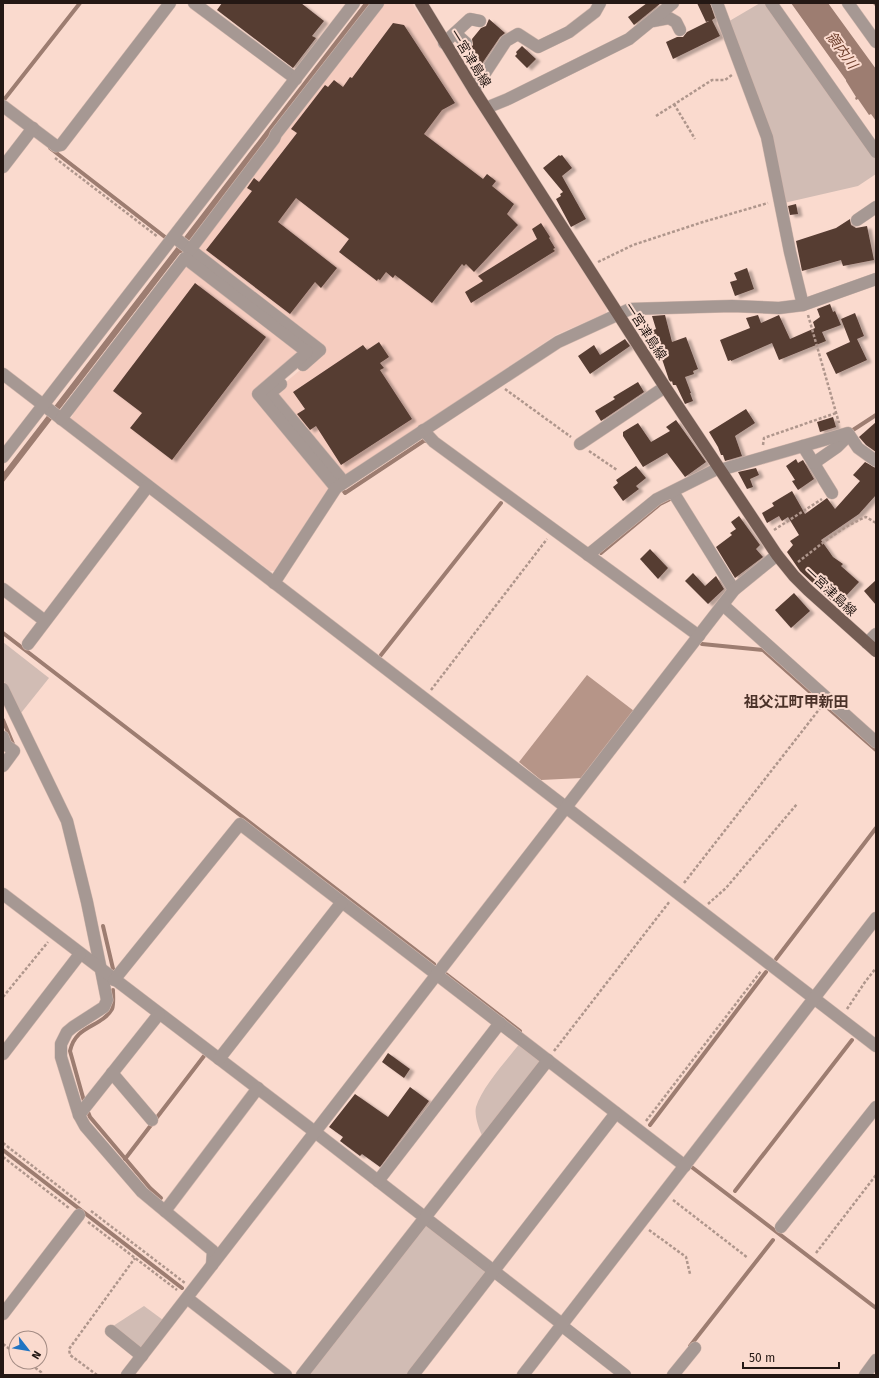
<svg xmlns="http://www.w3.org/2000/svg" width="879" height="1378" viewBox="0 0 879 1378" font-family="'Fira Sans','Noto Sans JP',sans-serif">
  <defs>
    <filter id="shadow"><feDropShadow dx="4.5" dy="2.5" stdDeviation="1" flood-color="#0004"/></filter>
  </defs>
  <rect width="100%" height="100%" fill="#fadace"/>
  <g fill="#f5ccbf">
    <path d="M 382,3 L 412,3 L 607,308 L 606,313 L 556,335 L 345,476 L 274,392 L 324,350 L 194,250 L 283,135 Z"/>
    <path d="M 188,263 L 302,352 L 254,393 L 333,488 L 277,571 L 270,571 L 70,419 L 73,415 L 72,413 Z"/>
  </g>
  <g fill="#d1bcb4">
    <path d="M 760,3 L 767,3 L 876,159 L 876,174 L 858,186 L 784,203 L 726,23 Z"/>
    <path d="M 3,642 L 49,678 L 21,713 L 12,700 L 3,679 Z"/>
    <path d="M 520,1043 L 541,1058 L 540,1063 L 483,1137 C 479,1130 474,1115 476,1107 C 482,1087 507,1060 520,1043 Z"/>
    <path d="M 424,1225 L 428,1225 L 487,1271 L 409,1375 L 310,1375 L 310,1373 Z"/>
    <path d="M 144,1306 L 163,1320 L 139,1351 L 110,1328 Z"/>
  </g>
  <path fill="#b69588" d="M 587,675 L 634,711 L 582,778 L 541,780 L 519,762 Z"/>
  <g fill="#9d7d71">
    <path d="M 364,3 L 375,3 L 182,253 L 180,253 L 3,483 L 3,473 Z"/>
    <path d="M 791,3 L 828,3 L 876,69 L 876,121 L 871,114 L 869,115 L 858,99 L 856,100 L 855,98 L 856,97 L 846,81 L 846,80 Z"/>
  </g>
  <g fill="none" stroke-linecap="round" stroke-linejoin="round">
    <g stroke="#9d7d71" stroke-width="4">
      <path d="M 875,3 L 876,4"/>
      <path d="M 3,101 L 80,3"/>
      <path d="M 50,148 L 165,237"/>
      <path d="M 853,430 L 876,415"/>
      <path d="M 343,490 L 345,493 L 425,440 L 426,441"/>
      <path d="M 601,553 L 660,504 L 672,498"/>
      <path d="M 3,633 L 434,964"/>
      <path d="M 702,644 L 763,650 L 819,700"/>
      <path d="M 381,655 L 501,503"/>
      <path d="M 828,708 L 876,750"/>
      <path d="M 3,720 L 13,744"/>
      <path d="M 103,926 L 114,973"/>
      <path d="M 776,959 L 876,828"/>
      <path d="M 446,974 L 520,1031"/>
      <path d="M 84,1101 L 70,1051 C 76,1024 101,1028 112,1009 C 114,1004 113,996 113,990"/>
      <path d="M 88,1112 L 90,1117 L 150,1188 L 161,1198"/>
      <path d="M 650,1125 L 766,972"/>
      <path d="M 3,1150 L 182,1288"/>
      <path d="M 125,1159 L 204,1056"/>
      <path d="M 689,1165 L 876,1308"/>
      <path d="M 735,1191 L 852,1040"/>
      <path d="M 690,1346 L 773,1240"/>
    </g>
  </g>
  <g fill="#563c33" filter="url(#shadow)">
    <path d="M 222,3 L 301,3 L 324,21 L 312,36 L 316,38 L 293,68 L 217,10 Z"/>
    <path d="M 647,3 L 661,3 L 634,25 L 628,17 Z"/>
    <path d="M 697,3 L 710,3 L 715,18 L 712,20 L 720,36 L 673,59 L 666,42 L 677,37 L 683,37 L 687,32 L 709,21 L 706,22 Z"/>
    <path d="M 489,19 L 505,33 L 500,37 L 479,68 L 465,57 L 470,51 L 468,50 L 473,45 L 472,39 L 481,28 L 486,26 Z"/>
    <path d="M 393,23 L 404,25 L 455,103 L 442,110 L 424,134 L 483,179 L 487,174 L 496,181 L 492,186 L 514,204 L 507,214 L 518,225 L 474,272 L 466,264 L 464,266 L 462,264 L 432,303 L 395,275 L 393,278 L 386,272 L 380,280 L 378,279 L 377,281 L 339,252 L 349,239 L 296,198 L 278,222 L 337,268 L 321,288 L 315,282 L 290,314 L 206,250 L 252,191 L 247,188 L 254,178 L 259,182 L 297,133 L 291,129 L 325,85 L 328,87 L 334,80 L 343,87 L 350,77 L 352,78 Z"/>
    <path d="M 522,46 L 536,59 L 527,68 L 515,56 L 517,54 L 516,52 Z"/>
    <path d="M 559,155 L 560,156 L 562,155 L 572,168 L 562,176 L 586,219 L 571,227 L 556,199 L 561,196 L 560,194 L 563,192 L 543,168 Z"/>
    <path d="M 796,204 L 798,214 L 790,215 L 788,206 Z"/>
    <path d="M 850,219 L 851,225 L 856,228 L 867,226 L 874,260 L 843,266 L 841,260 L 802,271 L 796,241 L 836,228 Z"/>
    <path d="M 541,223 L 550,237 L 549,238 L 555,248 L 553,249 L 555,251 L 471,303 L 465,292 L 483,281 L 478,276 L 537,239 L 532,229 Z"/>
    <path d="M 747,268 L 754,289 L 735,296 L 730,282 L 737,280 L 734,273 Z"/>
    <path d="M 195,283 L 266,337 L 172,460 L 130,428 L 142,413 L 113,391 Z"/>
    <path d="M 830,304 L 833,312 L 835,311 L 841,325 L 822,332 L 826,341 L 779,360 L 772,343 L 731,361 L 731,360 L 728,361 L 720,340 L 750,328 L 746,318 L 758,315 L 761,323 L 779,315 L 790,339 L 815,328 L 813,322 L 820,317 L 817,309 Z"/>
    <path d="M 855,313 L 864,336 L 857,339 L 867,360 L 836,374 L 826,353 L 850,342 L 841,319 Z"/>
    <path d="M 665,315 L 672,342 L 686,337 L 698,369 L 693,371 L 694,374 L 685,377 L 691,393 L 690,393 L 693,401 L 685,404 L 676,385 L 673,385 L 672,381 L 671,382 L 669,380 L 658,347 L 652,349 L 646,333 L 656,329 L 652,316 Z"/>
    <path d="M 625,339 L 630,346 L 590,374 L 578,356 L 594,345 L 600,355 Z"/>
    <path d="M 379,342 L 389,357 L 380,363 L 384,368 L 380,370 L 412,419 L 341,465 L 316,426 L 310,430 L 297,414 L 305,409 L 293,392 L 363,345 L 367,350 Z"/>
    <path d="M 638,382 L 644,392 L 601,421 L 595,411 L 615,399 L 613,397 Z"/>
    <path d="M 746,409 L 755,423 L 735,436 L 742,456 L 725,461 L 723,455 L 721,455 L 718,447 L 709,432 Z"/>
    <path d="M 833,417 L 836,427 L 820,432 L 817,422 Z"/>
    <path d="M 676,420 L 706,462 L 685,477 L 667,453 L 643,467 L 623,436 L 623,432 L 638,423 L 651,442 L 670,431 L 666,427 Z"/>
    <path d="M 876,422 L 876,452 L 866,445 L 859,437 Z"/>
    <path d="M 796,459 L 798,463 L 803,460 L 814,479 L 798,490 L 792,481 L 795,480 L 786,466 Z"/>
    <path d="M 865,462 L 876,468 L 876,495 L 859,514 L 821,540 L 833,557 L 843,564 L 841,566 L 859,582 L 845,597 L 843,596 L 841,599 L 837,596 L 832,601 L 800,571 L 787,552 L 793,545 L 790,541 L 799,535 L 788,517 L 782,521 L 779,516 L 767,523 L 762,513 L 774,506 L 772,503 L 792,491 L 805,514 L 827,498 L 835,509 L 860,481 L 853,475 Z"/>
    <path d="M 636,466 L 646,478 L 636,486 L 639,489 L 623,501 L 613,487 L 618,483 L 616,480 Z"/>
    <path d="M 756,468 L 759,475 L 750,479 L 753,487 L 747,489 L 738,472 Z"/>
    <path d="M 739,516 L 760,545 L 756,549 L 763,557 L 735,578 L 716,547 L 732,535 L 730,533 L 736,529 L 731,522 Z"/>
    <path d="M 650,549 L 668,568 L 658,579 L 640,559 Z"/>
    <path d="M 693,573 L 705,586 L 716,576 L 724,589 L 708,604 L 685,581 Z"/>
    <path d="M 876,580 L 876,605 L 864,591 Z"/>
    <path d="M 794,593 L 810,611 L 791,628 L 775,610 Z"/>
    <path d="M 388,1053 L 410,1069 L 404,1078 L 382,1062 Z"/>
    <path d="M 410,1087 L 429,1101 L 380,1167 L 362,1154 L 360,1156 L 340,1141 L 343,1137 L 329,1127 L 355,1094 L 388,1117 Z"/>
  </g>
  <g fill="none" stroke-linecap="round" stroke-linejoin="round">
    <g stroke="#d3b7ad" stroke-width="13">
      <g id="minor">
        <path d="M 194,3 L 296,79"/>
        <path d="M 717,3 L 767,137 L 790,252 L 803,305"/>
        <path d="M 771,3 L 876,152"/>
        <path d="M 848,3 L 876,42"/>
        <path d="M 653,21 L 669,18 L 676,22 L 680,30"/>
        <path d="M 455,33 L 466,43"/>
        <path d="M 444,43 L 470,19 L 480,21"/>
        <path d="M 474,90 L 506,41 L 518,34 L 538,47 L 569,32 L 595,12 L 600,3"/>
        <path d="M 3,106 L 56,146 L 61,145 L 170,3"/>
        <path d="M 486,108 L 508,99 L 629,39 L 673,3"/>
        <path d="M 3,167 L 33,128"/>
        <path d="M 857,220 L 876,207"/>
        <path d="M 174,237 L 320,350 L 303,365"/>
        <path d="M 190,250 L 274,139 L 276,134 L 378,3"/>
        <path d="M 3,374 L 876,1046"/>
        <path d="M 281,384 L 270,393 L 344,482"/>
        <path d="M 61,419 L 185,258 L 307,352 L 258,394 L 336,488"/>
        <path d="M 423,430 L 434,442 L 699,636"/>
        <path d="M 580,444 L 665,387"/>
        <path d="M 803,446 L 832,493"/>
        <path d="M 3,457 L 354,3"/>
        <path d="M 814,463 L 837,447 L 849,435"/>
        <path d="M 720,470 L 848,433 L 858,448 L 876,461"/>
        <path d="M 673,492 L 734,590"/>
        <path d="M 588,555 L 657,499 L 719,468"/>
        <path d="M 274,583 L 336,488 L 558,342 L 630,309 L 732,306 L 779,308 L 803,305 L 876,279"/>
        <path d="M 3,589 L 45,621"/>
        <path d="M 723,605 L 876,742"/>
        <path d="M 867,643 L 876,634"/>
        <path d="M 28,644 L 148,486"/>
        <path d="M 3,689 L 67,821 L 87,902 L 101,970 L 107,1000 L 104,1007 L 73,1027 L 67,1032 L 61,1044 L 61,1057 L 79,1115 L 85,1126 L 142,1192 L 213,1251 L 212,1265"/>
        <path d="M 3,737 L 6,745 L 14,751 L 3,766"/>
        <path d="M 3,894 L 315,1132 L 562,1324"/>
        <path d="M 114,980 L 240,824 L 436,974 L 685,1166"/>
        <path d="M 3,1054 L 80,954"/>
        <path d="M 219,1059 L 342,902"/>
        <path d="M 112,1073 L 152,1120"/>
        <path d="M 79,1115 L 159,1014"/>
        <path d="M 378,1181 L 500,1023"/>
        <path d="M 165,1211 L 258,1088"/>
        <path d="M 781,1227 L 876,1107"/>
        <path d="M 187,1298 L 286,1375"/>
        <path d="M 3,1314 L 79,1215"/>
        <path d="M 561,1325 L 625,1375"/>
        <path d="M 111,1331 L 142,1356"/>
        <path d="M 127,1375 L 734,590 L 777,555"/>
        <path d="M 302,1375 L 548,1060"/>
        <path d="M 413,1375 L 616,1113"/>
        <path d="M 523,1375 L 876,918"/>
        <path d="M 673,1375 L 695,1348"/>
        <path d="M 865,1375 L 876,1360"/>
      </g>
    </g>
    <g stroke="#d3b7ad" stroke-width="13">
      <path id="major" d="M 421,3 L 474,90 L 665,387 L 777,555 L 794,576 L 808,590 L 876,651"/>
    </g>
    <g stroke="#af968c" stroke-width="2.5" stroke-dasharray="3 2" stroke-linecap="butt">
      <path d="M 674,104 L 695,139"/>
      <path d="M 656,116 L 712,80 L 725,80 L 732,75"/>
      <path d="M 55,158 L 158,237"/>
      <path d="M 598,262 L 633,245 L 703,222 L 768,203"/>
      <path d="M 808,315 L 839,423"/>
      <path d="M 505,389 L 571,437"/>
      <path d="M 763,445 L 764,438 L 836,413"/>
      <path d="M 589,451 L 617,470"/>
      <path d="M 774,530 L 822,499"/>
      <path d="M 798,562 C 819,546 841,527 866,517 L 876,523"/>
      <path d="M 431,690 L 547,539"/>
      <path d="M 684,883 L 821,707"/>
      <path d="M 708,904 L 726,888 L 797,804"/>
      <path d="M 3,997 L 48,942"/>
      <path d="M 847,1009 L 865,982 L 876,968"/>
      <path d="M 554,1051 L 670,901"/>
      <path d="M 646,1121 L 761,971"/>
      <path d="M 3,1143 L 80,1203"/>
      <path d="M 3,1157 L 69,1208"/>
      <path d="M 673,1200 L 748,1258"/>
      <path d="M 91,1211 L 185,1283"/>
      <path d="M 88,1222 L 177,1290"/>
      <path d="M 649,1230 L 686,1257 L 690,1274"/>
      <path d="M 816,1253 L 876,1175"/>
      <path d="M 3,1344 L 16,1354"/>
      <path d="M 27,1362 L 41,1372 L 42,1375"/>
      <path d="M 97,1375 L 70,1355 L 69,1349 L 135,1258"/>
    </g>
    <use href="#minor" stroke="#a69893" stroke-width="12"/>
    <use href="#major" stroke="#735c53" stroke-width="12"/>
  </g>
  <g text-anchor="middle" stroke-width="4" stroke-linejoin="round" paint-order="stroke">
    <g font-size="13" fill="#241814" stroke="#fadace">
      <text transform="translate(471 58) rotate(58)" y="5">一宮津島線</text>
      <text transform="translate(646 331) rotate(57)" y="5">一宮津島線</text>
      <text transform="translate(831 591) rotate(43)" y="5">一宮津島線</text>
    </g>
    <g font-size="14" font-style="italic" fill="#6d3d2a" stroke="#fadace">
      <text transform="translate(842 50) rotate(54)" y="5">領内川</text>
    </g>
    <g font-size="15" font-weight="bold" fill="#4b3229" stroke="#fadace">
      <text x="796" y="707">祖父江町甲新田</text>
    </g>
  </g>
  <rect width="879" height="1378" fill="none" stroke="#241814" stroke-width="8"/>
  <g transform="translate(28 1350) rotate(121)"><circle r="19" fill="#fadace" stroke="#a48c84"/>
  <path d="M0-3L7 15L0 10L-7 15Z" fill="#2074c2"/>
  <text y="-6" font-size="11" font-weight="bold" text-anchor="middle" fill="#241814">N</text>
  </g>
  <path d="M743 1362v6h96v-6" fill="none" stroke="#241814" stroke-width="2"/>
  <text x="749" y="1362" font-size="12" fill="#241814" stroke="#fadace" stroke-width="3" paint-order="stroke">50 m</text>
</svg>
